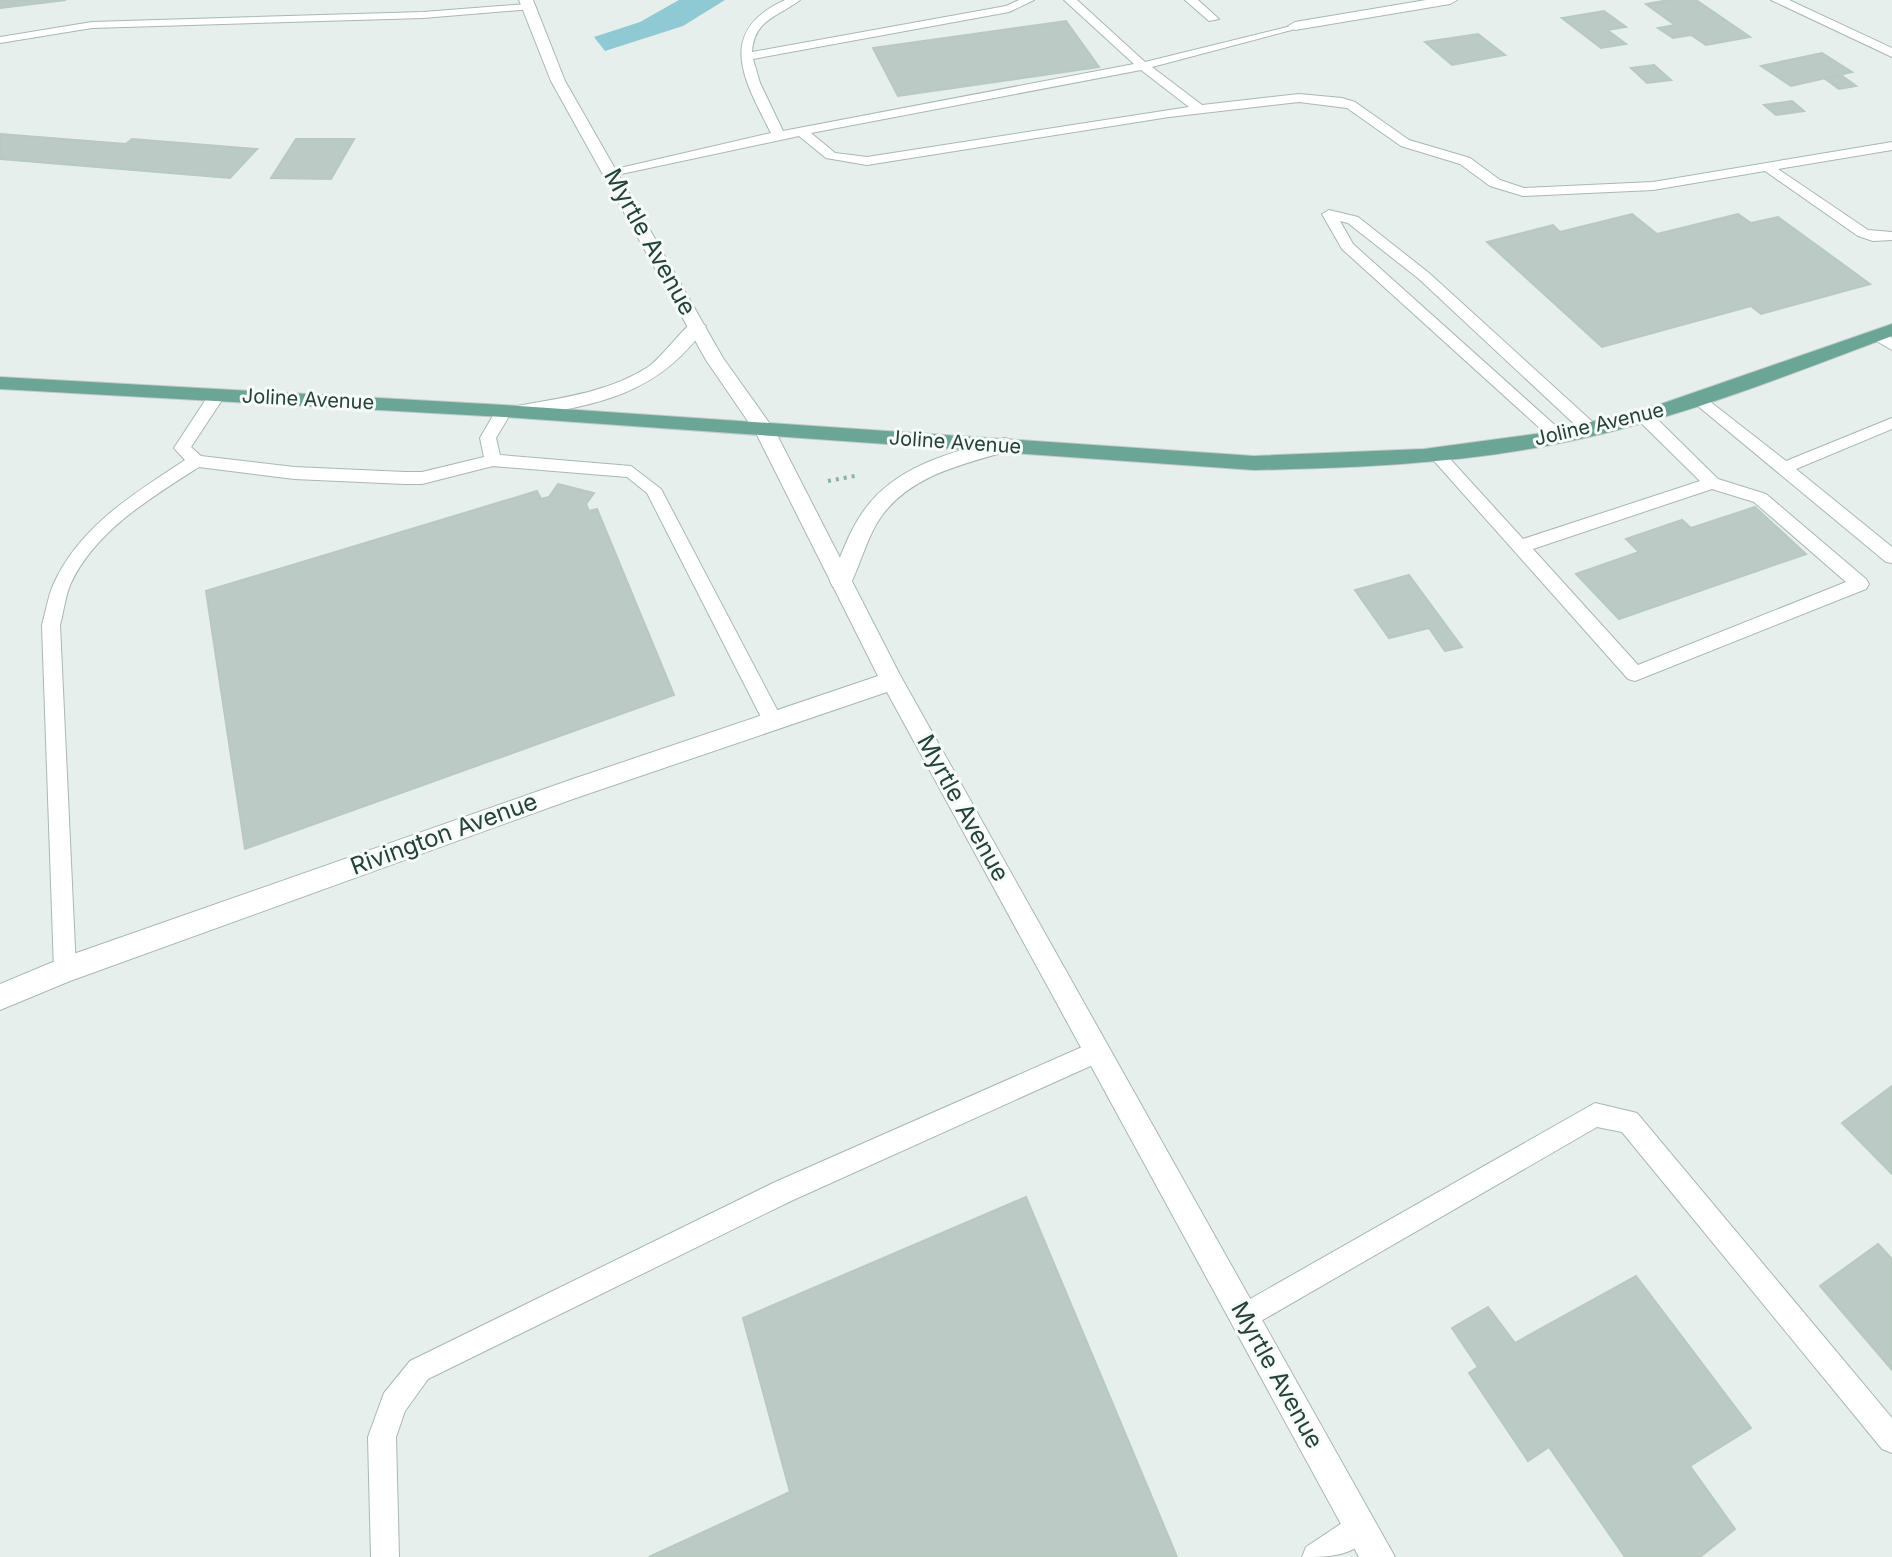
<svg xmlns="http://www.w3.org/2000/svg" width="1892" height="1557" viewBox="0 0 1892 1557" font-family="Inter,sans-serif">
  <rect width="100%" height="100%" fill="#e6efeb"/>
  <path fill="#8ec9d4" d="M 679,0 L 725,0 L 683,26 L 605,51 L 594,37 L 640,22 Z"/>
  <g fill="#bbcac4" stroke="#b8c9c2" stroke-width="2">
    <path d="M 0,0 L 66,0 L 0,8 Z"/>
    <path d="M 1669,0 L 1696,0 L 1750,37 L 1706,45 L 1691,35 L 1673,38 L 1658,28 L 1675,25 L 1646,4 Z"/>
    <path d="M 1604,11 L 1626,27 L 1607,30 L 1626,44 L 1601,48 L 1562,18 Z"/>
    <path d="M 1066,21 L 1099,67 L 898,96 L 873,48 Z"/>
    <path d="M 1478,34 L 1505,55 L 1452,65 L 1425,42 Z"/>
    <path d="M 1822,53 L 1852,72 L 1791,86 L 1761,66 Z"/>
    <path d="M 1654,65 L 1671,80 L 1647,83 L 1631,68 Z"/>
    <path d="M 1841,75 L 1856,86 L 1839,89 L 1824,78 Z"/>
    <path d="M 1792,101 L 1804,111 L 1776,115 L 1764,105 Z"/>
    <path d="M 0,134 L 126,144 L 132,139 L 257,149 L 230,178 L 0,159 Z"/>
    <path d="M 296,139 L 354,139 L 331,179 L 271,178 Z"/>
    <path d="M 1632,214 L 1657,234 L 1738,214 L 1751,223 L 1778,217 L 1870,284 L 1761,314 L 1751,306 L 1602,347 L 1487,242 L 1553,225 L 1560,232 Z"/>
    <path d="M 558,484 L 594,493 L 586,504 L 589,511 L 597,509 L 674,695 L 245,849 L 206,591 L 537,491 L 541,499 L 549,497 Z"/>
    <path d="M 1755,507 L 1806,554 L 1619,619 L 1576,574 L 1639,552 L 1626,539 L 1682,520 L 1691,528 Z"/>
    <path d="M 1409,575 L 1462,647 L 1445,651 L 1429,628 L 1389,638 L 1355,590 Z"/>
    <path d="M 1892,1086 L 1892,1174 L 1842,1123 Z"/>
    <path d="M 1026,1197 L 1177,1557 L 649,1557 L 790,1492 L 743,1318 Z"/>
    <path d="M 1878,1244 L 1892,1259 L 1892,1370 L 1820,1286 Z"/>
    <path d="M 1636,1276 L 1751,1428 L 1690,1466 L 1735,1529 L 1700,1557 L 1625,1557 L 1549,1447 L 1528,1461 L 1469,1373 L 1478,1367 L 1452,1328 L 1488,1307 L 1515,1343 Z"/>
  </g>
  <g fill="none" stroke-linecap="round" stroke-linejoin="round">
    <g stroke="#a8b8b2" stroke-width="2">
      <g id="service">
        <path d="M 785,0 L 800,0 C 778,17 754,19 752,52 L 1006,6 L 1019,0 L 1034,0 L 1009,12 L 753,59 L 760,83 L 783,131 L 1134,64 L 1064,0 L 1077,0 L 1145,62 L 1299,24 L 1299,28 L 1152,67 L 1202,105 L 1299,94 L 1342,98 L 1355,102 L 1409,140 L 1470,158 L 1500,180 L 1524,188 L 1653,182 L 1892,142 L 1892,150 L 1778,169 L 1868,230 L 1892,232 L 1892,240 L 1873,241 L 1858,236 L 1765,171 L 1653,190 L 1523,196 L 1490,186 L 1460,164 L 1401,146 L 1347,108 L 1299,102 L 1169,117 L 867,165 L 826,158 L 799,136 L 607,177 L 607,171 L 771,133 C 744,80 715,32 785,0 ZM 1141,70 L 1189,107 L 867,157 L 835,153 L 811,133 Z"/>
        <path d="M 1185,0 L 1198,0 L 1219,19 L 1209,21 Z"/>
        <path d="M 528,4 L 532,5 L 532,9 L 423,18 L 92,28 L 0,43 L 0,37 L 92,22 L 423,12 Z"/>
        <path d="M 1329,210 L 1358,217 L 1429,273 L 1597,426 L 1597,434 L 1585,434 L 1419,279 L 1348,223 L 1340,221 L 1353,244 L 1567,436 L 1565,440 L 1553,440 L 1342,249 L 1322,214 Z"/>
        <path d="M 1878,331 L 1892,338 L 1892,350 L 1873,339 L 1873,333 Z"/>
        <path d="M 218,389 L 226,394 L 191,447 L 201,456 L 294,467 L 405,472 L 422,472 L 484,457 L 480,438 L 498,407 L 504,406 L 512,411 L 496,438 L 500,455 L 631,466 L 661,489 L 783,721 L 780,727 L 766,727 L 647,493 L 627,477 L 493,466 L 422,484 L 405,484 L 294,479 L 199,467 C 152,497 96,530 71,583 C 65,596 64,611 60,625 L 76,970 L 73,977 L 65,980 L 57,977 L 54,970 L 42,625 C 46,611 48,596 54,583 C 80,526 135,493 185,460 L 174,448 L 212,390 Z"/>
        <path d="M 1699,393 L 1786,461 L 1892,418 L 1892,429 L 1796,469 L 1892,547 L 1892,563 L 1886,562 L 1693,402 L 1691,398 Z"/>
        <path d="M 1643,410 L 1649,411 L 1718,479 L 1766,494 L 1866,579 L 1869,584 L 1866,589 L 1635,681 L 1628,679 L 1427,453 L 1429,449 L 1441,449 L 1523,539 L 1700,481 L 1637,419 L 1635,415 ZM 1712,489 L 1754,502 L 1846,582 L 1638,665 L 1533,549 Z"/>
        <path d="M 1098,1040 L 1106,1043 L 1110,1051 L 1106,1059 L 791,1201 L 428,1379 L 405,1411 L 396,1437 L 399,1557 L 371,1557 L 368,1437 L 384,1393 L 410,1361 L 773,1183 Z"/>
        <path d="M 1595,1103 L 1637,1113 L 1892,1418 L 1892,1453 L 1882,1449 L 1622,1132 L 1597,1127 L 1254,1325 L 1245,1329 L 1236,1325 L 1232,1316 L 1236,1307 Z"/>
        <path d="M 1360,1511 L 1370,1515 L 1374,1525 C 1361,1557 1331,1557 1302,1557 L 1306,1547 Z"/>
      </g>
    </g>
    <g stroke="#a8b8b2" stroke-width="2">
      <g id="minor">
        <path d="M 519,0 L 533,0 L 565,81 L 723,358 L 775,431 L 900,675 L 1395,1557 L 1359,1557 L 887,692 L 573,799 L 70,981 L 0,1010 L 0,984 L 65,957 L 570,780 L 878,676 L 756,433 L 706,360 L 551,81 Z"/>
        <path d="M 1426,0 L 1457,0 L 1450,4 L 1295,30 L 1288,26 L 1295,22 Z"/>
        <path d="M 1771,0 L 1789,0 L 1892,48 L 1892,57 Z"/>
      </g>
    </g>
    <g stroke="#a8b8b2" stroke-width="2">
      <g id="tertiary">
        <path d="M 697,320 L 706,326 C 658,396 595,405 517,418 L 508,412 L 517,406 C 562,398 609,392 648,367 C 663,357 686,323 697,320 Z"/>
        <path d="M 1005,438 L 1012,440 L 1015,445 L 1012,450 C 963,464 905,476 877,523 C 865,543 860,566 849,587 L 833,587 L 830,581 C 841,557 849,530 865,509 C 898,464 954,452 1005,438 Z"/>
      </g>
    </g>
    <g stroke="#c2cac8" stroke-width="2">
      <path id="primary" d="M 1892,324 L 1892,336 C 1780,378 1668,423 1551,445 C 1453,464 1353,468 1254,470 L 504,417 L 0,389 L 0,377 L 504,405 L 1254,456 L 1424,449 L 1551,432 L 1661,404 Z"/>
    </g>
    <path stroke="#86b3a5" stroke-width="4" stroke-dasharray="3 5" stroke-linecap="butt" d="M 828,481 L 855,476"/>
    <use href="#service" fill="#fff" fill-rule="evenodd"/>
    <use href="#minor" fill="#fff" fill-rule="evenodd"/>
    <use href="#tertiary" fill="#fff" fill-rule="evenodd"/>
    <use href="#primary" fill="#6aa596" fill-rule="evenodd"/>
  </g>
  <g text-anchor="middle" stroke-width="6" stroke-linejoin="round" paint-order="stroke">
    <g font-size="20" fill="#24423a" stroke="#f7fbf9">
      <text transform="translate(308 399) rotate(3)" y="7">Joline Avenue</text>
      <text transform="translate(1599 424) rotate(-13)" y="7">Joline Avenue</text>
      <text transform="translate(955 442) rotate(4)" y="7">Joline Avenue</text>
    </g>
    <g font-size="24" fill="#24423a" stroke="#f7fbf9">
      <text transform="translate(650 242) rotate(61)" y="8">Myrtle Avenue</text>
      <text transform="translate(963 808) rotate(61)" y="8">Myrtle Avenue</text>
      <text transform="translate(444 834) rotate(-20)" y="8">Rivington Avenue</text>
      <text transform="translate(1277 1375) rotate(61)" y="8">Myrtle Avenue</text>
    </g>
  </g>
</svg>
